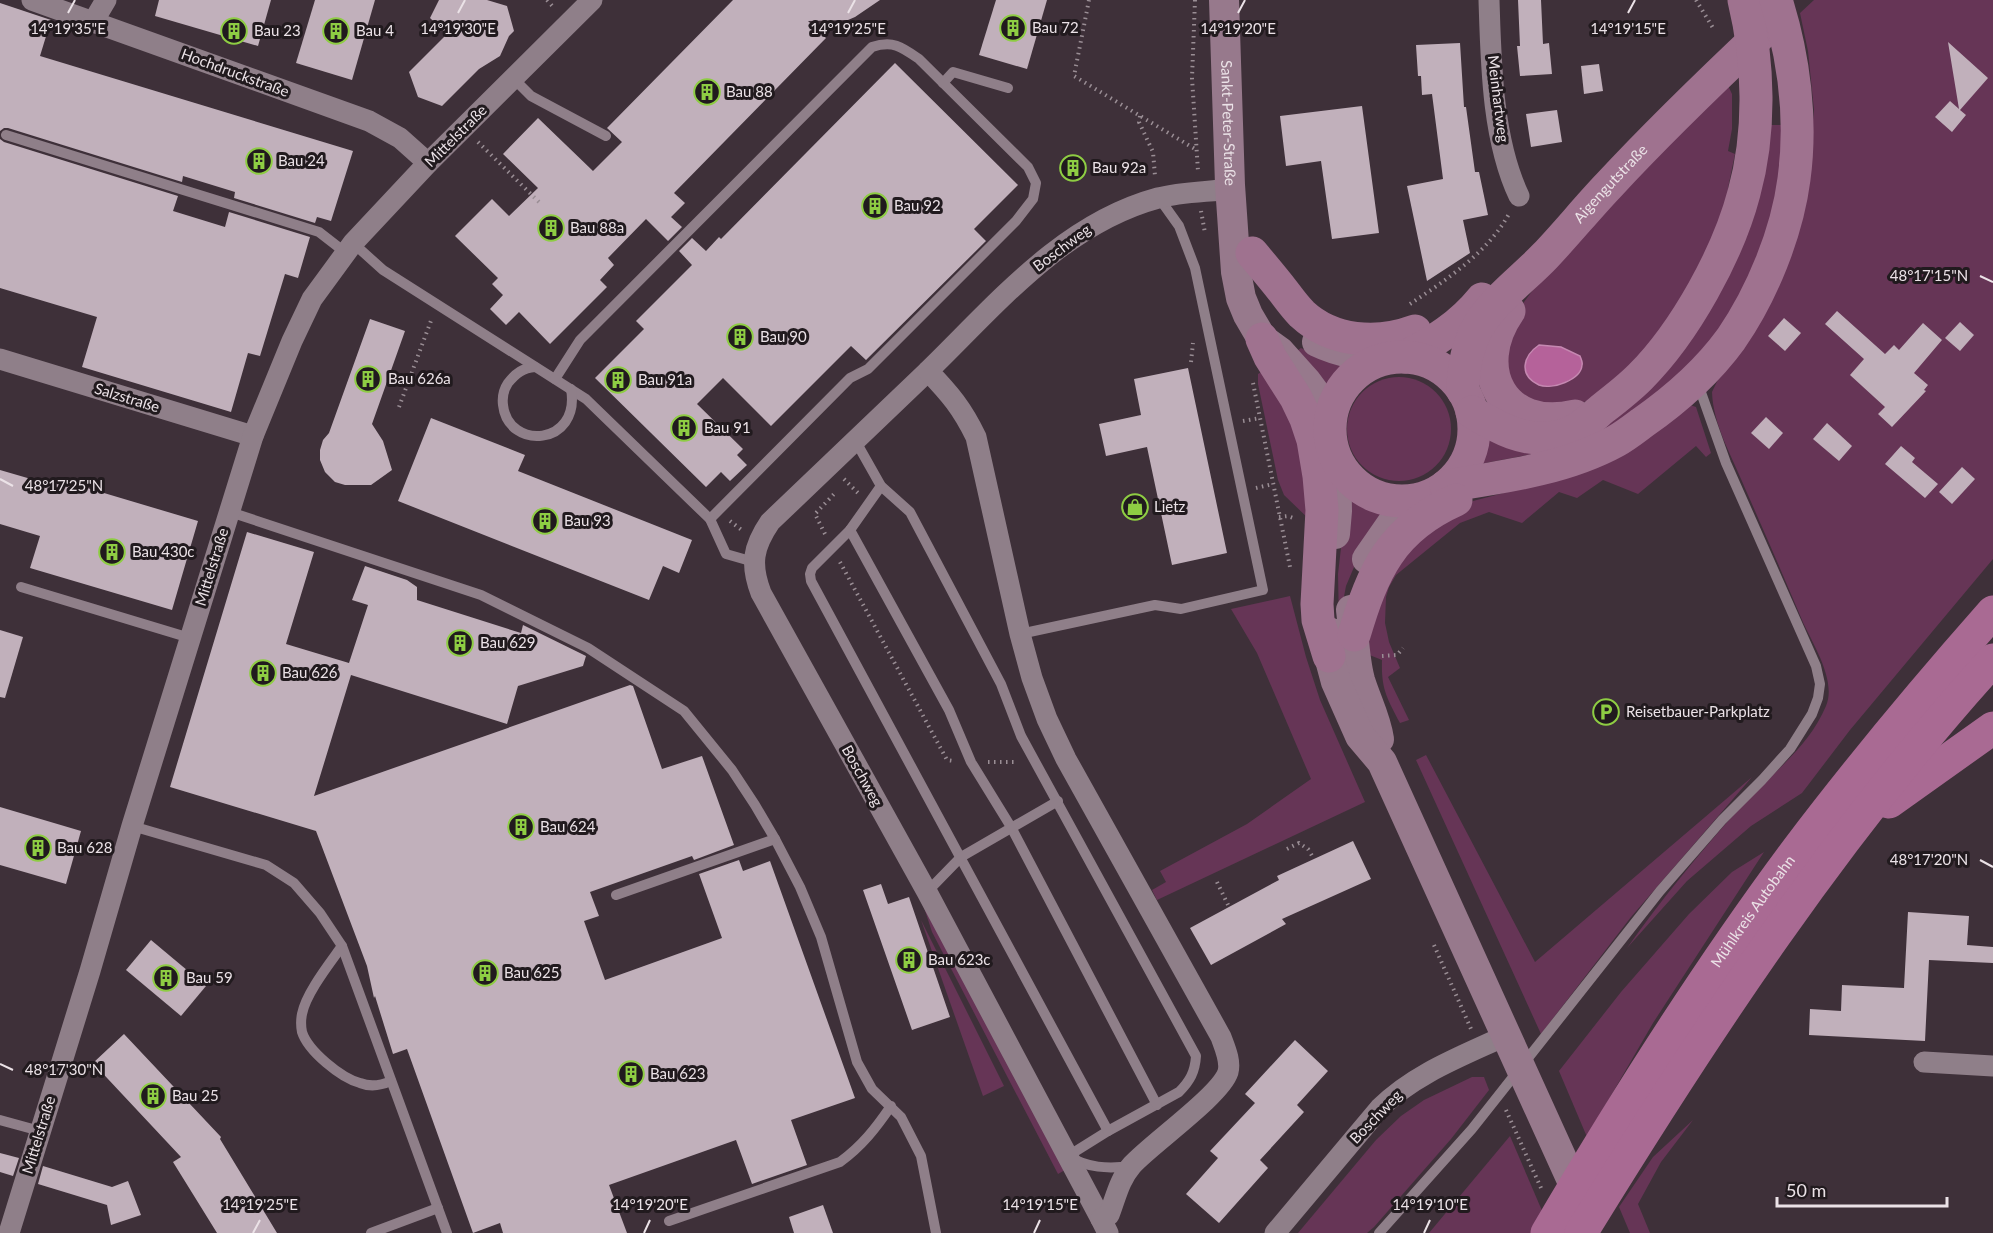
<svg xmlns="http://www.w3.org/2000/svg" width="1993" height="1233" viewBox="0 0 1993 1233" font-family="Lato,sans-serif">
  <rect width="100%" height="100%" fill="#3e3039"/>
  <g fill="#663556">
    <path d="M 1814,0 L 1993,0 L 1993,559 L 1850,730 L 1802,793 L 1751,826 L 1687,881 L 1627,948 C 1662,899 1699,853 1739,809 C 1769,775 1808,749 1826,706 C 1837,680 1812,643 1802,620 C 1783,575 1764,531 1744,486 C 1732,456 1713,425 1712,392 L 1805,199 L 1814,110 L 1808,51 L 1800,13 Z"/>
    <path d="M 1724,77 L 1732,94 L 1732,129 L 1728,151 L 1735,154 L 1728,188 L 1729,198 L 1711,245 L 1683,297 L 1634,365 L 1587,401 L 1561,409 L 1521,400 L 1502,359 L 1511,325 L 1524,302 L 1555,260 Z"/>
    <path d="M 1766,125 L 1782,125 C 1781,151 1780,187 1774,211 C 1744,318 1674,406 1570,447 C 1560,451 1548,451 1538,453 C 1517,457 1496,461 1476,465 L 1484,444 L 1485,434 L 1507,445 L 1658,375 Z"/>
    <path d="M 1301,348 L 1320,357 L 1346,364 L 1331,379 L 1326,388 L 1293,354 Z"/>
    <path d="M 1266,369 L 1295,421 L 1312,522 L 1284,495 L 1278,480 L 1258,384 L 1258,374 Z"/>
    <circle cx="1399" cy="429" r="52"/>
    <path d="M 1690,405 L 1696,407 L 1711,453 L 1706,457 L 1696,446 L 1638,494 L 1603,480 L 1577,498 L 1559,492 L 1522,523 L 1489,512 L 1460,523 L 1396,575 L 1389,587 L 1386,597 L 1385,623 L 1389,642 L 1400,668 L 1388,677 L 1409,720 L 1400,723 C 1387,698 1381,689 1382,660 L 1367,654 L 1380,580 L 1452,510 L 1473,501 L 1515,490 Z"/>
    <path d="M 1347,496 C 1361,506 1371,510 1388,512 L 1357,560 L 1346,586 L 1339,623 L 1338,574 Z"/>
    <path d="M 1290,596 L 1306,657 L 1320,700 L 1365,802 L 1157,900 L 1152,890 L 1166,882 L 1160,871 L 1247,824 L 1311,779 L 1257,653 L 1231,609 Z"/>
    <path d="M 1426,755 L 1535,962 L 1752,777 L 1631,917 L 1541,1034 L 1416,760 Z"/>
    <path d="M 1764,852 L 1653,1023 L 1587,1137 L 1559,1071 L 1621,992 L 1689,914 L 1732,872 Z"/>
    <path d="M 919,892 L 1065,1170 L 1058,1174 L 932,932 Z"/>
    <path d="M 921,920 L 1004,1086 L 983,1096 Z"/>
    <path d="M 1472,1077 L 1484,1077 L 1489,1090 L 1451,1139 L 1374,1227 L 1367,1233 L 1298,1233 L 1376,1140 L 1401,1116 L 1424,1100 Z"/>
    <path d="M 1693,1120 L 1661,1162 L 1638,1204 L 1650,1233 L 1630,1233 L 1619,1207 L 1653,1157 Z"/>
    <path d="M 1510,1136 L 1543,1213 L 1531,1233 L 1429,1233 Z"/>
  </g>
  <path fill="#b5629a" stroke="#c588b1" stroke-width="1.5" d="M 1539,345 L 1561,347 L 1580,356 C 1581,359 1583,362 1582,365 C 1581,380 1552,390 1539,385 C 1518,375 1523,356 1539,345 Z"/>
  <g fill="#c1b0bb">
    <path d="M 159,0 L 271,0 L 258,46 L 155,16 Z"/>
    <path d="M 315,0 L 375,0 L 352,80 L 296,63 Z"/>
    <path d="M 439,0 L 487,0 L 507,6 L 514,31 L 509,36 L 500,56 L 479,69 L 442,106 L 418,97 L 409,72 L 447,34 L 430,18 Z"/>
    <path d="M 733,0 L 880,0 L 855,17 L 848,20 L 808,21 L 826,38 L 674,193 L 685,203 L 671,217 L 682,227 L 668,241 L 646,219 L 608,258 L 614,265 L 600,280 L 607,287 L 550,344 L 519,312 L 506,325 L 490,309 L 503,295 L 492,284 L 498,278 L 455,236 L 492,199 L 509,216 L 538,188 L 503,154 L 538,118 L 593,171 L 622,142 L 607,128 Z"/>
    <path d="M 996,0 L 1047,0 L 1027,69 L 979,55 Z"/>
    <path d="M 1518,0 L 1541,0 L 1543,44 L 1549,43 L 1552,74 L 1520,76 L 1517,46 L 1520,46 Z"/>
    <path d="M 0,3 L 51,20 L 40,56 L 353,151 L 331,221 L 317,217 L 315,223 L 234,198 L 235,192 L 183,176 L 182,182 L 8,128 L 4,128 L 0,131 Z"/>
    <path d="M 1948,42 L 1988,78 L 1960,110 L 1966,115 L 1952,132 L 1935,117 L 1950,101 L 1959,109 Z"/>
    <path d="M 1460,43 L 1464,107 L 1466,107 L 1475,172 L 1479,172 L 1488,215 L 1463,220 L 1470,253 L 1427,281 L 1407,186 L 1443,179 L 1432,94 L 1422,95 L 1421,76 L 1418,76 L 1416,45 Z"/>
    <path d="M 895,63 L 1018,185 L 974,229 L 986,241 L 866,360 L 851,346 L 771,426 L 723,378 L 697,404 L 743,449 L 737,455 L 747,465 L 730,481 L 721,472 L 706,487 L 595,378 L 644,329 L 636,321 L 692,265 L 679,251 L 692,238 L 706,251 L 719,237 L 721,239 Z"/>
    <path d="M 1599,64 L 1603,91 L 1584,94 L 1581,66 Z"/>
    <path d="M 1362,106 L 1379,233 L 1332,239 L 1321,161 L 1286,166 L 1280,116 Z"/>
    <path d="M 1557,110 L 1562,142 L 1531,147 L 1526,114 Z"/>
    <path d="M 0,139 L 4,142 L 178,196 L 173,211 L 225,227 L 229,212 L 310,237 L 298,278 L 285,274 L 260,356 L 248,353 L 231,412 L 82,367 L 97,317 L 0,288 Z"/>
    <path d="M 1837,311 L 1885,354 L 1894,345 L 1899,350 L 1923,323 L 1942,340 L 1914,373 L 1928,385 L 1924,390 L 1926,391 L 1892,427 L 1878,414 L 1885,407 L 1850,375 L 1864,359 L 1825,324 Z"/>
    <path d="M 1784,318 L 1801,333 L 1785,351 L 1768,336 Z"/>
    <path d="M 370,319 L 405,331 L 372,424 L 383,441 L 392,470 L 371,485 L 345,485 L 335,482 L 325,472 L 320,460 L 320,450 L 323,440 L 329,433 Z"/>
    <path d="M 1960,322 L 1974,335 L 1960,351 L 1945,338 Z"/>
    <path d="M 1188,368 L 1227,553 L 1172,565 L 1147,447 L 1106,456 L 1099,424 L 1141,415 L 1134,379 Z"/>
    <path d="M 1766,417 L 1783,433 L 1769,449 L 1751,433 Z"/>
    <path d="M 431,418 L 525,455 L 518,471 L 692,540 L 679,573 L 663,566 L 649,600 L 398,501 Z"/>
    <path d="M 1827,423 L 1852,446 L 1839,461 L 1813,439 Z"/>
    <path d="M 1901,446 L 1915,458 L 1912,462 L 1938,484 L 1925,498 L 1885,464 Z"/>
    <path d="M 1962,467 L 1975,479 L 1952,504 L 1939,492 Z"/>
    <path d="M 0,470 L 55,486 L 57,479 L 198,521 L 172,610 L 30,568 L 40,536 L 0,524 Z"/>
    <path d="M 247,532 L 314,552 L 286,644 L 349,663 L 368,605 L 352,600 L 365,566 L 407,580 L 417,587 L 417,600 L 521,633 L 523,625 L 586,656 L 583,666 L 518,686 L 507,724 L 351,675 L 314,796 L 630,685 L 633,686 L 662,769 L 702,756 L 734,845 L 694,860 L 692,856 L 590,892 L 599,916 L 584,921 L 605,980 L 722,938 L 699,874 L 739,860 L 743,871 L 770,861 L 855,1098 L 791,1120 L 807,1165 L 752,1184 L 736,1140 L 609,1185 L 627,1233 L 503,1233 L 500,1223 L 473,1233 L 407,1049 L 393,1054 L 375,996 L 374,998 L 367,966 L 316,831 L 170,787 Z"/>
    <path d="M 0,630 L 23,637 L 5,698 L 0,697 Z"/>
    <path d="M 0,807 L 81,831 L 66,884 L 0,865 Z"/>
    <path d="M 1353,841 L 1371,879 L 1282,919 L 1286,924 L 1211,965 L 1190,928 L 1279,880 L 1277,876 Z"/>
    <path d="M 881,884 L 888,904 L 909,897 L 950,1017 L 912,1030 L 863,890 Z"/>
    <path d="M 1908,912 L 1969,916 L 1967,945 L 1993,947 L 1993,963 L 1929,960 L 1925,1041 L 1809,1035 L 1810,1009 L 1841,1011 L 1842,985 L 1904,988 Z"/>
    <path d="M 151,940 L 206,986 L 181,1016 L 126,970 Z"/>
    <path d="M 124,1034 L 221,1137 L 220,1139 L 277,1233 L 217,1233 L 173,1162 L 181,1157 L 93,1063 Z"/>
    <path d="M 1295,1040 L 1328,1071 L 1297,1105 L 1304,1112 L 1260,1160 L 1268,1168 L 1219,1223 L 1186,1194 L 1218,1158 L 1210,1151 L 1255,1103 L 1245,1094 Z"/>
    <path d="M 0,1153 L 19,1158 L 13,1176 L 0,1172 Z"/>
    <path d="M 43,1166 L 112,1187 L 128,1181 L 141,1215 L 111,1225 L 107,1205 L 38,1184 Z"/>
    <path d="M 823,1205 L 833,1233 L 794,1233 L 789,1217 Z"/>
  </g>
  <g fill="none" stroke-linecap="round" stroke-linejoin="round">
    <g stroke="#9a8e95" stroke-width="4" stroke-dasharray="1.5 4.5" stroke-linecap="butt">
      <path d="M 547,0 L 554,8"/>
      <path d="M 1089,0 L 1074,76 L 1195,149"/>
      <path d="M 1195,0 L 1192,78 L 1198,171"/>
      <path d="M 1696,0 L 1713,28"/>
      <path d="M 1140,116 L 1139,122 L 1153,152 L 1155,176"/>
      <path d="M 478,142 L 541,204"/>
      <path d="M 1201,211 L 1205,233"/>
      <path d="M 1410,304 C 1446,280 1489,252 1510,212"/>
      <path d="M 1191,362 L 1193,343"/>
      <path d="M 1253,383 L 1290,567"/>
      <path d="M 399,407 L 432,318"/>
      <path d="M 1243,421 L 1260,418"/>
      <path d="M 844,479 L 858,493"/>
      <path d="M 1256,488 L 1273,484"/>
      <path d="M 1279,517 L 1288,516 L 1296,519"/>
      <path d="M 730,521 L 743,531"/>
      <path d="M 825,534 L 815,514 L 835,493"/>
      <path d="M 840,562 L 947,760 L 954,761"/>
      <path d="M 1382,656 L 1397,655 L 1403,648"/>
      <path d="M 988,762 L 1017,762"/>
      <path d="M 1287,849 L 1299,843 L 1308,849 L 1314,859"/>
      <path d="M 1217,882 L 1229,907"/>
      <path d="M 1434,945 L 1471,1029"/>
      <path d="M 1506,1110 L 1541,1188"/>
    </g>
    <g stroke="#8f7f89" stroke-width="10">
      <path d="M 513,78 L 531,96 L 606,136"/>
      <path d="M 943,83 L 953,72 L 1008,88"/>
      <path d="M 6,135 L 319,232 L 346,253"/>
      <path d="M 353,243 L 383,270 L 586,399 L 710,519 L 726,554 L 754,562"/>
      <path d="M 535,367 C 523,368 516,373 508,383 C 504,389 502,397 503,405 C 508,451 581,446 571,389"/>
      <path d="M 555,379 L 580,340 L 872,47 C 893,40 902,47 919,59 L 1028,167 L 1036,183 L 1033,199 L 1016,221 L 868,369 L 850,378 L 710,519"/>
      <path d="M 855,440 L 881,486 L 910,512 L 1001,684 L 1021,736 L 1196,1056 C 1195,1072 1190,1081 1179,1092 L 1108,1131 L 1068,1156 C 1087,1168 1108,1169 1131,1166"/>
      <path d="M 881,486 L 850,530 L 812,568 L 810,574 L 811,581 L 1108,1131"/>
      <path d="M 230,512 L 481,595 L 588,648 L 684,711 L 732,770 L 755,805 L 775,839 L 800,887 L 821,937 L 857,1062 L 872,1089 L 901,1117 L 921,1156 L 936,1233"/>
      <path d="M 850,530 L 949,710 L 971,762 L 1011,827 L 1157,1105"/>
      <path d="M 21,587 L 190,638"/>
      <path d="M 1020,634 L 1155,605 L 1181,609 L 1263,590 L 1195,268 L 1179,226 L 1159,198"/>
      <path d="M 132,826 L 266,865 L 294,883 L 320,913 L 342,946 L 447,1233"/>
      <path d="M 927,892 L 961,857 L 1058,801"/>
      <path d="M 616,895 L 775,839"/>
      <path d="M 342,946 C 330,963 306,993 302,1014 C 301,1019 301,1027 302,1032 C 308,1051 341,1078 360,1083 C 370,1087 382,1085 391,1081"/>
      <path d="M 0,1120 L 40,1131"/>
      <path d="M 669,1221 L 840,1162 C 862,1146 876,1128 891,1106"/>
      <path d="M 371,1233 L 438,1208"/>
      <path d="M 1379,1233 L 1472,1129 L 1660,891 L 1722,820 L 1762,780 L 1790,749 L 1812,714 L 1818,698 L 1820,684 L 1816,666 L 1726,463 L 1698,384"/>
    </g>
    <g stroke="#8f7f89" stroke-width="21">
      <path d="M 32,0 L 369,121 L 400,138 L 428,163"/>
      <path d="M 1489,0 C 1491,63 1492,139 1519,196"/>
      <path d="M 93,22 L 106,0"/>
      <path d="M 0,359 L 253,436"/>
      <path d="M 928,371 L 770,522 C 753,547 750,564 761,593 L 927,892 L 1101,1219"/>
      <path d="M 1924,1062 L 1993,1066"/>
      <path d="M 9,1233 L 90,971 L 132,826 L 253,436 L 292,341 L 312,299 L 353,243 L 428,163 L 592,0"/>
      <path d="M 1108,1233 L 1101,1219 L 1109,1215 C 1116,1197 1119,1180 1132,1165 C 1151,1144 1221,1095 1228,1072 C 1231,1061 1225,1048 1221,1037 L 1066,759 L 1047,719 L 1032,678 L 1020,634 L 976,437 C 962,408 950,394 928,371 C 996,305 1062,224 1158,198 C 1181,192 1207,192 1230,189"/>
      <path d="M 1275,1233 L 1380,1108 C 1414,1074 1462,1056 1505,1036"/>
    </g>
    <g stroke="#97798c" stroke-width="30">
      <path id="s1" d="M 1224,0 L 1230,185 L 1236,272 L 1241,298 L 1248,315 L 1262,339 L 1280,352 L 1306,381 L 1320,400 L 1331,421"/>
      <path d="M 1317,342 C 1340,353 1364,356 1389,359"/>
      <path d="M 1335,534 L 1337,511 L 1336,456"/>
      <path d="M 1367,559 L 1392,523 L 1416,499"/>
      <path d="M 1351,610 C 1354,634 1354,658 1360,680 C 1366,700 1376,718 1379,739"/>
      <path d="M 1331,633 L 1329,656 L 1336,682 L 1360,736 L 1382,762 L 1583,1205"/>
    </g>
    <g stroke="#9f728f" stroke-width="33">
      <path d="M 1252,253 C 1263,266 1274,279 1284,292 C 1290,300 1295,307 1302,314 C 1332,342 1377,345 1415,331"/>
      <path d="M 1509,311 C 1469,369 1503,433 1575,416"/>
      <path d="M 1262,339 L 1270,357 L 1296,398 L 1306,419 L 1313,440 L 1319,476 L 1322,510 L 1317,604 L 1318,620 L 1329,656"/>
      <path d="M 1405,357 C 1434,342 1461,325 1482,299"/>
      <circle cx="1402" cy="429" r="72"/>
      <path id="s2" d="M 1463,391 C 1463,367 1467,346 1479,325 C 1496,298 1523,279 1545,256 C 1567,233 1587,208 1609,185 C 1658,132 1711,81 1764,31"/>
      <path d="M 1472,412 C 1498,428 1525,443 1556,437 C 1575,434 1588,421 1602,409 C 1615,399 1628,389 1640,377 C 1685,332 1728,254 1744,193 C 1761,131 1759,62 1744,0"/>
      <path d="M 1446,486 C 1503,477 1565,469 1616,441 C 1625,436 1634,429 1642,423 C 1675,400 1707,372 1731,339 C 1762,294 1787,233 1794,179 C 1802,120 1794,57 1776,0"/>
      <path d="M 1354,635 C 1373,571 1391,529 1456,500"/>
    </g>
    <g stroke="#a96a93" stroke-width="33">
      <path d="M 1889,802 L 1993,728"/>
      <path id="s3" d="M 1547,1233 C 1624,1102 1706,972 1797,850 C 1859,768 1925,689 1993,612"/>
      <path d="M 1581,1233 C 1704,1033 1835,834 1993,660"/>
    </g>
  </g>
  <path fill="none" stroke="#ebe2e7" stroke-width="2" d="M 68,13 L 75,0M 458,13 L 465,0M 848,13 L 855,0M 1238,13 L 1245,0M 1628,13 L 1635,0M 1980,276 L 1993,282M 0,479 L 13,486M 1980,860 L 1993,867M 0,1064 L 13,1070M 253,1233 L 260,1220M 644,1233 L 650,1220M 1034,1233 L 1040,1220M 1424,1233 L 1430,1220"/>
  <defs>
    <g id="building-ring" transform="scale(1.35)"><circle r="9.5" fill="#211a1e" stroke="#8ecd43" stroke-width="1.5"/><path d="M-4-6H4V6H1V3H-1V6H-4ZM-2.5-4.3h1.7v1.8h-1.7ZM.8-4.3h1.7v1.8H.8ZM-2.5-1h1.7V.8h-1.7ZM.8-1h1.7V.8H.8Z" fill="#8ecd43"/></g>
    <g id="shop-ring" transform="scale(1.35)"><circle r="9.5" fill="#211a1e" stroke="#8ecd43" stroke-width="1.5"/><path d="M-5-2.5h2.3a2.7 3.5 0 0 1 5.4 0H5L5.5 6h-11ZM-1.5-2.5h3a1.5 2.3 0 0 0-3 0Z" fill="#8ecd43"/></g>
    <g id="parking-ring" transform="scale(1.35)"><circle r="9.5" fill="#211a1e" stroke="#8ecd43" stroke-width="1.5"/><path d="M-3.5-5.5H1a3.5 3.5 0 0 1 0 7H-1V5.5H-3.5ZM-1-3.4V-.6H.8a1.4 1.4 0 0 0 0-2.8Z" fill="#8ecd43"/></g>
  </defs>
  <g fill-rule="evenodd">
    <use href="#building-ring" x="1013" y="28"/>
    <use href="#building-ring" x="234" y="31"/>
    <use href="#building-ring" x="336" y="31"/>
    <use href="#building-ring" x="707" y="92"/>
    <use href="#building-ring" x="259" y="161"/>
    <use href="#building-ring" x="1073" y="168"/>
    <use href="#building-ring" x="875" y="206"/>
    <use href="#building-ring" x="551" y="228"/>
    <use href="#building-ring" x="740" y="337"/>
    <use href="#building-ring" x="368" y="379"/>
    <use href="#building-ring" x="618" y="380"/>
    <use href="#building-ring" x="684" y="428"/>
    <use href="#shop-ring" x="1135" y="507"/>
    <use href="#building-ring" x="545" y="521"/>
    <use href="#building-ring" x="112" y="552"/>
    <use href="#building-ring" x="460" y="643"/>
    <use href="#building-ring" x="263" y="673"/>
    <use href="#parking-ring" x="1606" y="712"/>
    <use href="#building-ring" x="521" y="827"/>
    <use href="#building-ring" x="38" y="848"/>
    <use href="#building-ring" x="909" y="960"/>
    <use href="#building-ring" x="485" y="973"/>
    <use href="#building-ring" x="166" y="978"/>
    <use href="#building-ring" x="631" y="1074"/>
    <use href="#building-ring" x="153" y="1096"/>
  </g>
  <g text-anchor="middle" stroke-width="6" stroke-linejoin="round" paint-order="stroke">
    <g font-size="15" fill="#ebe2e7" stroke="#211a1e" text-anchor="start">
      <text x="1032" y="33">Bau 72</text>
      <text x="254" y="36">Bau 23</text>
      <text x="356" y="36">Bau 4</text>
      <text x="726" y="97">Bau 88</text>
      <text x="278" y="166">Bau 24</text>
      <text x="1092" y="173">Bau 92a</text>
      <text x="894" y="211">Bau 92</text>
      <text x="570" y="233">Bau 88a</text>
      <text x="760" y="342">Bau 90</text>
      <text x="388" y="384">Bau 626a</text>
      <text x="638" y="385">Bau 91a</text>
      <text x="704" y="433">Bau 91</text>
      <text x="1154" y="512">Lietz</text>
      <text x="564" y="526">Bau 93</text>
      <text x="132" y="557">Bau 430c</text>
      <text x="480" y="648">Bau 629</text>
      <text x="282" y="678">Bau 626</text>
      <text x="1626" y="717">Reisetbauer-Parkplatz</text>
      <text x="540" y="832">Bau 624</text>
      <text x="57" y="853">Bau 628</text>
      <text x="928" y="965">Bau 623c</text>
      <text x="504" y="978">Bau 625</text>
      <text x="186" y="983">Bau 59</text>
      <text x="650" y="1079">Bau 623</text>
      <text x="172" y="1101">Bau 25</text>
    </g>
    <g font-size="15" fill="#ebe2e7" stroke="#211a1e">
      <text transform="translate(235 73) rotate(20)" y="5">Hochdruckstraße</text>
      <text transform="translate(1498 99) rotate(83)" y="5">Meinhartweg</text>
      <text dy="5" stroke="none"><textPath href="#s1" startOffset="123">Sankt-Peter-Straße</textPath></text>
      <text transform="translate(456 136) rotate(-45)" y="5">Mittelstraße</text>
      <text dy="5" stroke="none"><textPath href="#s2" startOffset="262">Aigengutstraße</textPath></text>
      <text transform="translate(1062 248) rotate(-37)" y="5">Boschweg</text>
      <text transform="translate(127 398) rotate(17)" y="5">Salzstraße</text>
      <text transform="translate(212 567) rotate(-73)" y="5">Mittelstraße</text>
      <text transform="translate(862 776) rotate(61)" y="5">Boschweg</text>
      <text dy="5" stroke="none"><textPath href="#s3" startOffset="382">Mühlkreis Autobahn</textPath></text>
      <text transform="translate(1376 1117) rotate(-46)" y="5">Boschweg</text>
      <text transform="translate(39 1135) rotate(-73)" y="5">Mittelstraße</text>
    </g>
  </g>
  <g font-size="15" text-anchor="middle" fill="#ebe2e7" stroke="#211a1e" stroke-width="6" stroke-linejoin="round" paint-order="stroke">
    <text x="68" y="34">14°19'35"E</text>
    <text x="458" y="34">14°19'30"E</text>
    <text x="848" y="34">14°19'25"E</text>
    <text x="1238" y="34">14°19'20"E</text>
    <text x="1628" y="34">14°19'15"E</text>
    <text x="1929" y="281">48°17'15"N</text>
    <text x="64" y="491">48°17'25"N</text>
    <text x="1929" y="865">48°17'20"N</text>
    <text x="64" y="1075">48°17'30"N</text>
    <text x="260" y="1210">14°19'25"E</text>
    <text x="650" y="1210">14°19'20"E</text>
    <text x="1040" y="1210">14°19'15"E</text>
    <text x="1430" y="1210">14°19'10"E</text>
  </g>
  <path d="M1777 1197v9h170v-9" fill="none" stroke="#ebe2e7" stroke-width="3"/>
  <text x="1786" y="1197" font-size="18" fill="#ebe2e7" stroke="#211a1e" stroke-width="4.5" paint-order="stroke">50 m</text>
</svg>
